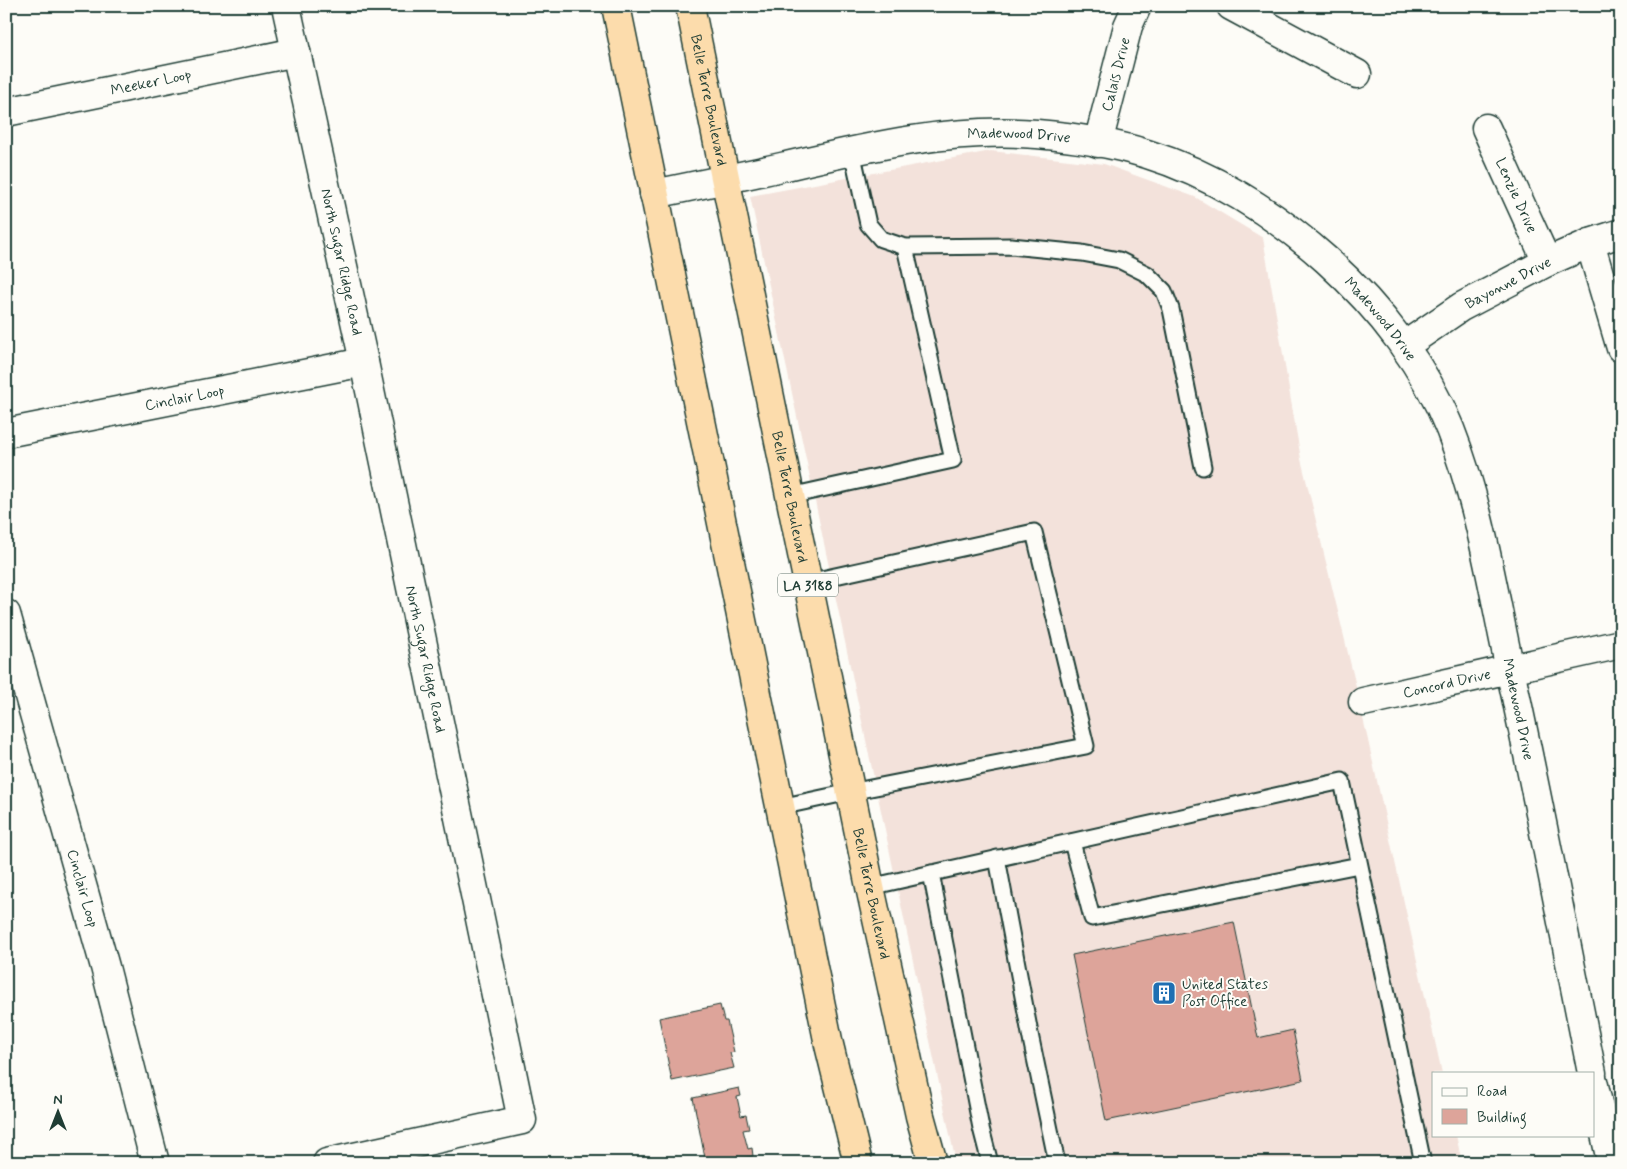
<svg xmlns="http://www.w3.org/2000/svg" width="1627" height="1169" viewBox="0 0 1627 1169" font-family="Mynerve,sans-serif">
  <rect width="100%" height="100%" fill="#fdfcf7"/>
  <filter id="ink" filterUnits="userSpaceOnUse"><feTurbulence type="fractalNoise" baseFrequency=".02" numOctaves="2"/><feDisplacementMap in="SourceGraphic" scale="10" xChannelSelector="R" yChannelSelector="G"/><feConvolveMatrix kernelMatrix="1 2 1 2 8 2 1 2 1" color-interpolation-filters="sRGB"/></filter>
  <g filter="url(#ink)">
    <path fill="#f3e2db" d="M 991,151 L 1104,164 L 1195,197 L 1263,238 L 1301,459 L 1355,682 L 1442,1073 L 1433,1073 L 1433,1135 L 1456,1135 L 1462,1163 L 956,1163 L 750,196 Z"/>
    <g fill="#dda49a" stroke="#1f3d34">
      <path d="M 1234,922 L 1258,1038 L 1293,1030 L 1303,1080 L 1106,1121 L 1072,955 Z"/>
      <path d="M 720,1005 L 724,1021 L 727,1021 L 734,1052 L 730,1053 L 734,1068 L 672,1081 L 659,1018 Z"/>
      <path d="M 739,1088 L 741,1096 L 737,1097 L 741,1116 L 746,1115 L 749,1129 L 743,1130 L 748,1149 L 752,1148 L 753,1156 L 720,1163 L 706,1163 L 693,1098 Z"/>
    </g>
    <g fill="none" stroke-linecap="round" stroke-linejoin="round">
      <g stroke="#1f3d34" stroke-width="19">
        <g id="lane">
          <path d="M 905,247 L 1011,246 L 1082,253 L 1119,260 L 1147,274 L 1164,291 L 1171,309 L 1203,467"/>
          <path d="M 790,496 L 953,460 L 905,247 L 881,239 L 868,224 L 852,151"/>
          <path d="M 780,807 L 850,792 L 1086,746 L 1034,532 L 808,582"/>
          <path d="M 1072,842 L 1092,918 L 1359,865"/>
          <path d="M 997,858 L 1031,1039 L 1057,1163"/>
          <path d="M 931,873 L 981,1128 L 990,1163"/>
          <path d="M 870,887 L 1342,781 L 1423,1163"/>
        </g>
      </g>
      <g stroke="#1f3d34" stroke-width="31">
        <g id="street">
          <path id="s1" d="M 286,6 L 364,362 L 522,1120 L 327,1163"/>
          <path d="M 1231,6 L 1357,74"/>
          <path id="s2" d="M 6,112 L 296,52"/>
          <path id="s3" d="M 1486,128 L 1547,262"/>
          <path id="s4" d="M 1098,143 L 1128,26 L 1137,6"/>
          <path id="s5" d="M 654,194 C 698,185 742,176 786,166 C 868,147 953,127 1037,134 C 1073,137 1112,143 1147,154 C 1271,192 1402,308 1450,429 C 1482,510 1494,598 1513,683 C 1541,813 1566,943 1592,1073"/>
          <path d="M 1590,243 L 1621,348"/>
          <path id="s6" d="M 1404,346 L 1461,307 L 1547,262 L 1590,243 L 1621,233"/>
          <path id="s7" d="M 6,433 L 364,362"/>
          <path id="s8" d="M 6,614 L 105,967 L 155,1163"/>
          <path id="s9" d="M 1363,702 L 1621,644"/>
          <path d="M 1593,1081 L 1609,1152 L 1614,1163"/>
        </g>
      </g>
      <g stroke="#1f3d34" stroke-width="31">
        <g id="highway">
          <path d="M 616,6 L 829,1045 L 858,1163"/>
          <path id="s10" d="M 690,6 L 870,887 L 920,1116 L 933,1163"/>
        </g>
      </g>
      <use href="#lane" stroke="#fdfcf7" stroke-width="15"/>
      <use href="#street" stroke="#fdfcf7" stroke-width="28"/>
      <use href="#highway" stroke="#fcdcac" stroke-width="28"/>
    </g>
  </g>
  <defs>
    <g id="building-square" transform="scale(1.25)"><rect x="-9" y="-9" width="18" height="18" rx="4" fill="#1f6fb2" stroke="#fdfcf7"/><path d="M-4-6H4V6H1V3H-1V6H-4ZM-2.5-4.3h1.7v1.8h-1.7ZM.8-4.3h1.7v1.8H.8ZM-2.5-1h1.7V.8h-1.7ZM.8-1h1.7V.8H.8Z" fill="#fff"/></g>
  </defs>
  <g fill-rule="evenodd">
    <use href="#building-square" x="1164" y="993"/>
  </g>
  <g text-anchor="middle" stroke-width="4" stroke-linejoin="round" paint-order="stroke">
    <rect fill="#fdfcf7" stroke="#62766e" stroke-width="1" x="778" y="573.5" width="60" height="23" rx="4"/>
    <g font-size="14" font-weight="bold" fill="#1f3d34">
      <text x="808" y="590">LA 3188</text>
    </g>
    <g font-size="15" fill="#1f3d34" stroke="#fdfcf7">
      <text dy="5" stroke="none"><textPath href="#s4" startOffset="71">Calais Drive</textPath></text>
      <text dy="5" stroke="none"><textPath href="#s2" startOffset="148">Meeker Loop</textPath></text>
      <text dy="5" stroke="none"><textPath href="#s10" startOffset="96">Belle Terre Boulevard</textPath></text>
      <text dy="5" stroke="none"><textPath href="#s5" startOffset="371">Madewood Drive</textPath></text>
      <text dy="5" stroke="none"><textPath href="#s3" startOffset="74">Lenzie Drive</textPath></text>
      <text dy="5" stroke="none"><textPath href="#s1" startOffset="262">North Sugar Ridge Road</textPath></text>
      <text dy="5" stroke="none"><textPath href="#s6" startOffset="122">Bayonne Drive</textPath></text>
      <text dy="5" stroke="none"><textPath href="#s5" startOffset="791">Madewood Drive</textPath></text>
      <text dy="5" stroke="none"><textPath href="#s7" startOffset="182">Cinclair Loop</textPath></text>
      <text dy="5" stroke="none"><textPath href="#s10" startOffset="501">Belle Terre Boulevard</textPath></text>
      <text dy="5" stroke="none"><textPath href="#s1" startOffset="668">North Sugar Ridge Road</textPath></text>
      <text dy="5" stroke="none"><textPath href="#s9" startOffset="86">Concord Drive</textPath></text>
      <text dy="5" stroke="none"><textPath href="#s5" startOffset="1211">Madewood Drive</textPath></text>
      <text dy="5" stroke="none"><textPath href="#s8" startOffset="285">Cinclair Loop</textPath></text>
      <text dy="5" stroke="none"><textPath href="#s10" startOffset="906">Belle Terre Boulevard</textPath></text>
    </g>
    <g font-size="15" fill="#1f3d34" stroke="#fdfcf7" text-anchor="start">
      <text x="1182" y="989">United States<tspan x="1182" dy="17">Post Office</tspan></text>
    </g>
  </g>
  <rect width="1627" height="1169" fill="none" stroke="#fdfcf7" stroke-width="25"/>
  <rect x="12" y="12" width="1602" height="1144" fill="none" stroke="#1f3d34" stroke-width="2" filter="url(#ink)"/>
  <rect x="1432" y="1072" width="162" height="65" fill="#fdfcf7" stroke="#a4b0a9"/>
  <rect x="1442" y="1088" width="25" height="8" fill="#fdfcf7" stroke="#a4b0a9"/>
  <text x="1477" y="1096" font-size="15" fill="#1f3d34">Road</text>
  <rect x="1442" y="1109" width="25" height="15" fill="#dda49a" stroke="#a4b0a9"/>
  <text x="1477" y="1122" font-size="15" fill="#1f3d34">Building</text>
  <g transform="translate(58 1112)" stroke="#fdfcf7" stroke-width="4" paint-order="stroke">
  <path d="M0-4L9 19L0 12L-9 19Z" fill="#1f3d34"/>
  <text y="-8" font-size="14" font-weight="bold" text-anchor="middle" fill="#1f3d34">N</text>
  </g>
</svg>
